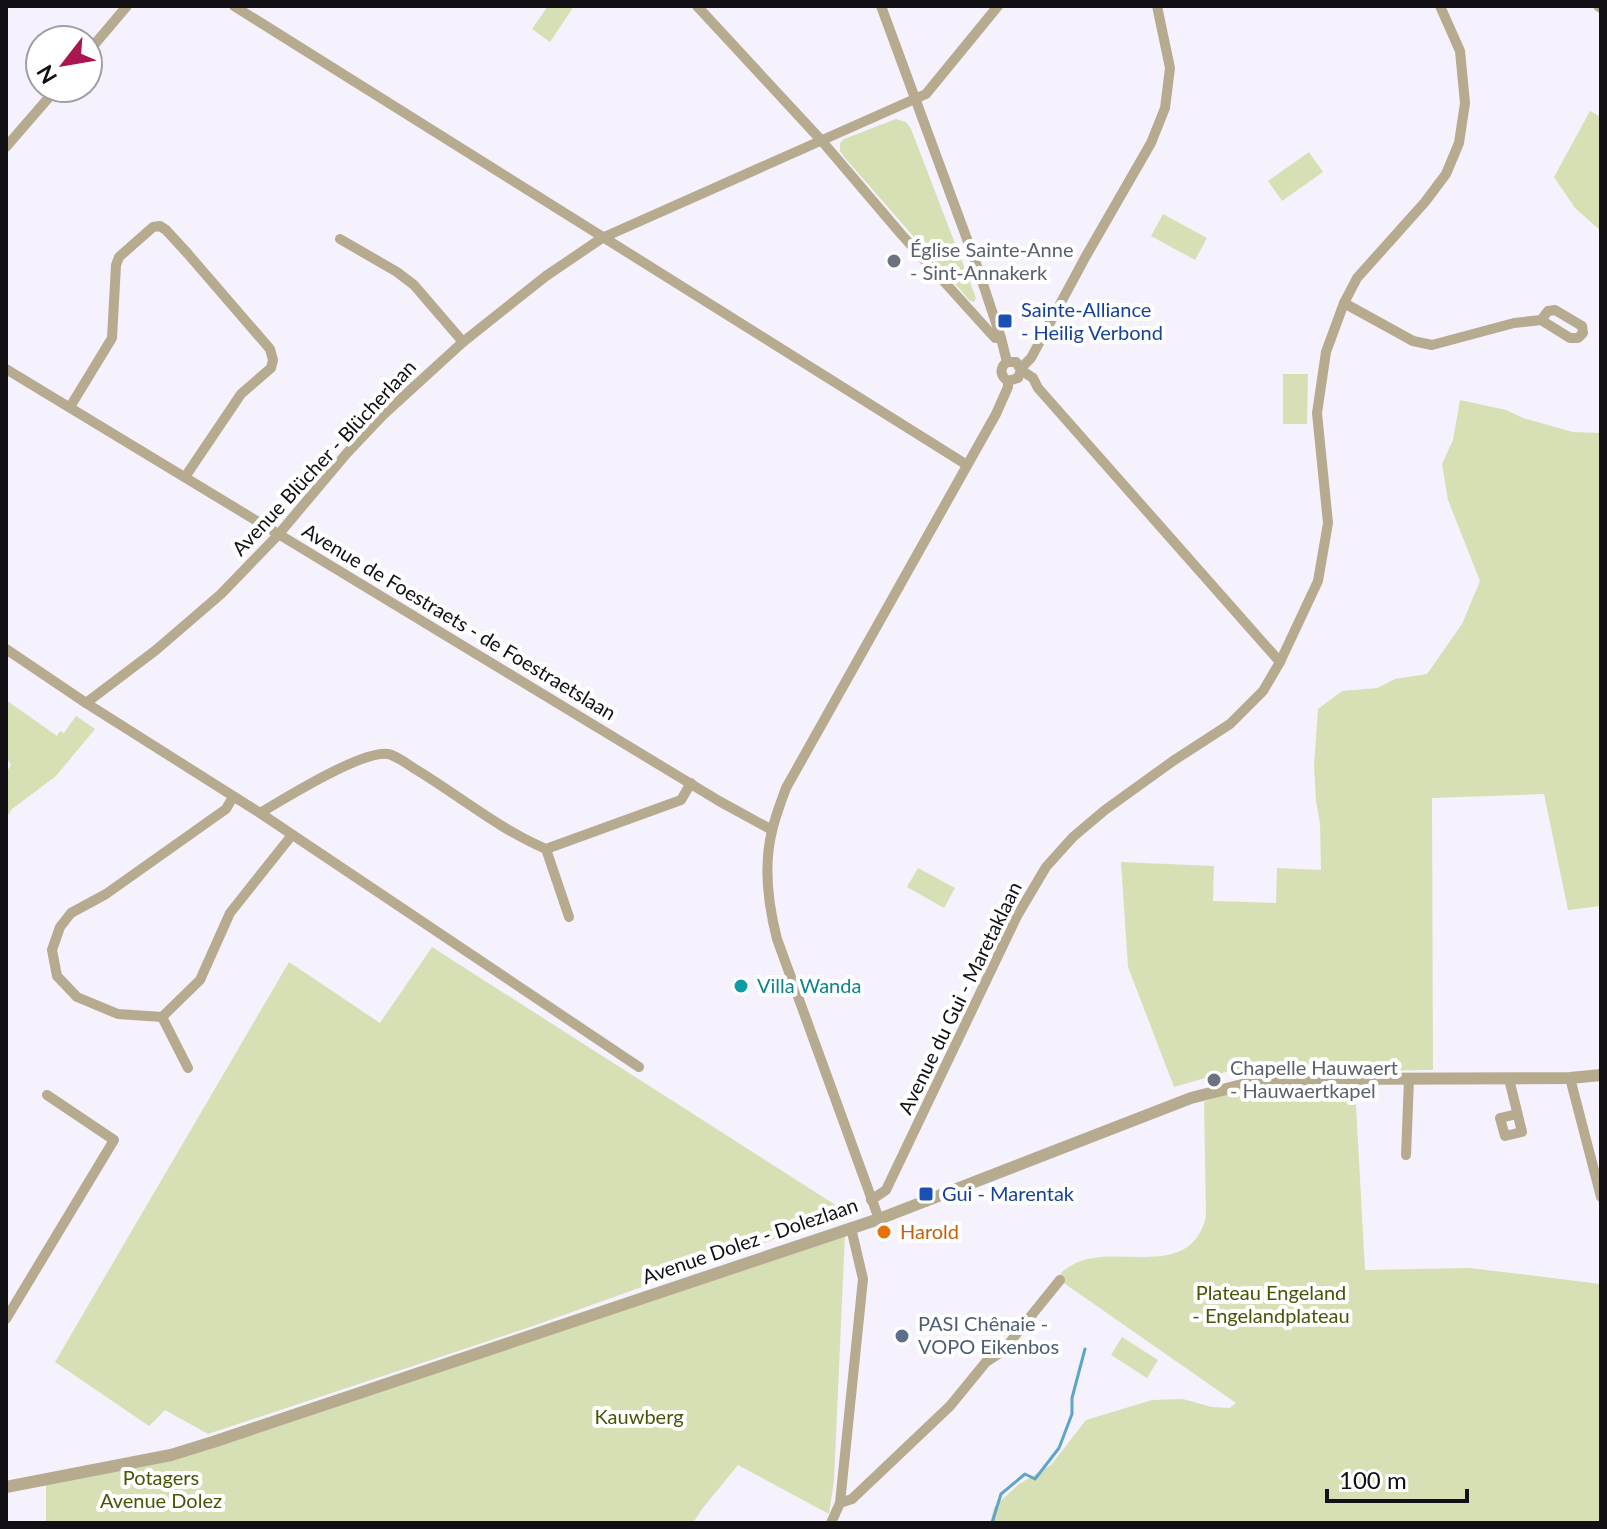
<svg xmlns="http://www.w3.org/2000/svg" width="1607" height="1529" viewBox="0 0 1607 1529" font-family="Lato,sans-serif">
  <rect width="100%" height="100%" fill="#f5f2fe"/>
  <g fill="#d7e0b4">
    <path d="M 548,6 L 574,6 L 550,42 L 532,29 Z"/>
    <path d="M 1590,111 L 1601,117 L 1601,231 L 1575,208 L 1554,177 Z"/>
    <path d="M 896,119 L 906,122 L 911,129 L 976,298 L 974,302 L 970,301 L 844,157 L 840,151 L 840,143 L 844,139 Z"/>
    <path d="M 1309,152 L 1323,172 L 1282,201 L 1268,181 Z"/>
    <path d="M 1163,214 L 1207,238 L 1195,260 L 1151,236 Z"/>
    <path d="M 1283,374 L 1308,374 L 1307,424 L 1283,424 Z"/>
    <path d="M 1460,400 L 1506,410 L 1523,418 L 1573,432 L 1601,433 L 1601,906 L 1568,910 L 1544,794 L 1432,798 L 1433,1070 L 1272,1072 L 1236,1076 L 1233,1070 L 1174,1087 L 1128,967 L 1121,862 L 1214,866 L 1213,901 L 1276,903 L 1277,868 L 1321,870 L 1320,824 L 1316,801 L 1314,766 L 1318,709 L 1342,691 L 1377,688 L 1395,679 L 1427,674 L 1462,624 L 1480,581 L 1448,500 L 1442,464 L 1453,440 Z"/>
    <path d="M 6,700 L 57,736 L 60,731 L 64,733 L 76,716 L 95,729 L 56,776 L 12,809 L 6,818 L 6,773 L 11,765 L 6,756 Z"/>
    <path d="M 918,868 L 955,888 L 944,908 L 907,887 Z"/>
    <path d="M 432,947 L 848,1213 L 533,1326 L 208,1434 L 165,1410 L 149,1426 L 55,1362 L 289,962 L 380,1023 Z"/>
    <path d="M 1355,1087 L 1365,1270 L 1470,1268 L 1601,1284 L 1601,1523 L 990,1523 L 994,1507 L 1019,1484 L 1051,1465 L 1086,1420 L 1152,1400 L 1183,1399 L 1212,1407 L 1230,1408 L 1236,1403 L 1058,1279 C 1060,1275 1062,1271 1066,1269 C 1107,1236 1188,1287 1206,1217 L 1204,1102 C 1251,1082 1305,1088 1355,1087 Z"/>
    <path d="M 845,1234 L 834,1481 L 829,1514 L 738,1465 L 702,1509 L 693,1523 L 46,1523 L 46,1483 L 168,1460 Z"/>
    <path d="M 1122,1337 L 1158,1360 L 1147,1378 L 1111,1355 Z"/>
  </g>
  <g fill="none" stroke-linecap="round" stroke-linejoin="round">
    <path stroke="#60a4c9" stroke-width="3" d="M 992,1523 L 1001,1494 L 1025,1474 L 1035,1479 L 1059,1448 L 1072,1414 L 1072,1398 L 1085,1349"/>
    <g stroke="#b6aa8f" stroke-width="10">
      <path d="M 234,6 L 967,465"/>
      <path d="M 697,6 L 821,140 L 901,234 L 995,338 L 1001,338"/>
      <path d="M 881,6 L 978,269 L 1001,338 L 1007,362 C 999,368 1000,376 1008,381"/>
      <path d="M 1598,6 L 1601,8"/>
      <path d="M 88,52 L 127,6"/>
      <path d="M 6,147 L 57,88"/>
      <path d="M 340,239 L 397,272 L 414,285 L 463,342"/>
      <path d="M 1344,303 L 1413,341 L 1432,345 L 1514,323 L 1541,320 L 1570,338 L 1578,338 L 1583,333 L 1582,326 L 1555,310 L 1548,311 L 1541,320"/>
      <path d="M 1007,362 L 1016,362 L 1021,370 L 1018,378 L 1008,381"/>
      <path d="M 1021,368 L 1031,358 L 1086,256 L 1151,143 L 1165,108 L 1170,68 L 1157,6"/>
      <path d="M 6,369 L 719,801 L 772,830"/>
      <path d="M 1021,370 L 1033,378 L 1038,388 L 1280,662"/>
      <path d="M 70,407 L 112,338 L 116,265 L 119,257 L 153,227 L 160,226 L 166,230 L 188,254 L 270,349 L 273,360 L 271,368 L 241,394 L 185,477"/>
      <path d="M 6,649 L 86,703 L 260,813 L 639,1067"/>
      <path d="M 86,703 L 156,650 L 221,594 L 278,535 L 347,453 L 383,415 L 463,342 L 546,276 L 602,238 L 926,94 L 998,6"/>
      <path d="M 233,797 L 226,809 L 106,894 L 71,913 L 60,927 L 52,950 L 57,976 L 77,997 L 118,1014 L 162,1017 L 200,980 L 230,913 L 292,835"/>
      <path d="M 260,813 C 284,799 362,750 388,754 C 398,756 411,767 420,772 C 462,798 501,830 546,849 L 681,800 L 691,783"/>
      <path d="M 546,849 L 569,917"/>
      <path d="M 162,1017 L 188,1068"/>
      <path d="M 1570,1078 L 1601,1197"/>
      <path d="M 1509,1079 L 1522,1132 L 1505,1136 L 1500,1118 L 1517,1114"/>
      <path d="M 1406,1155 L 1409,1079"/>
      <path d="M 871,1200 L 886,1190 L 1017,916 L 1046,867 L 1073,837 L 1105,810 L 1173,761 L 1230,724 L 1263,691 L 1280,662 L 1318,581 L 1328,523 L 1317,413 L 1326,352 L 1344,303 L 1357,278 L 1425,202 L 1446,174 L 1459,143 L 1465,103 L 1460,51 L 1440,6"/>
      <path d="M 879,1219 L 777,939 C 768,904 763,867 772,831 C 775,817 781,802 786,788 L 996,414 L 1008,387 L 1008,381"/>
      <path d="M 6,1319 L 114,1140 L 47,1095"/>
      <path d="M 840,1503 L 852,1499 L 950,1406 L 986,1362 L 1003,1351 L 1014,1337 L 1060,1280"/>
      <path d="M 831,1523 L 840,1503 L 863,1279 L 851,1228"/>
    </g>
    <path stroke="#b6aa8f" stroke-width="12" d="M 6,1487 L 171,1455 L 213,1442 L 879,1219 L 1191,1098 L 1246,1084 L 1313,1079 L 1570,1078 L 1601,1075"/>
  </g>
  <g fill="#6b7280" stroke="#fff" stroke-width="3">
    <circle cx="894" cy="261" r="8"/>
    <circle cx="1214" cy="1080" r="8"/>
  </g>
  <g fill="#1a4fb4" stroke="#fff" stroke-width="3">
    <rect x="997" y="313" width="16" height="16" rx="4"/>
    <rect x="918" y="1186" width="16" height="16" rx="4"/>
  </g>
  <circle fill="#0f9aa8" stroke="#fff" stroke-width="3" cx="741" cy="986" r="8"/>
  <circle fill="#e8710a" stroke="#fff" stroke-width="3" cx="884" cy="1232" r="8"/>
  <circle fill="#5c6f8a" stroke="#fff" stroke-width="3" cx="902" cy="1336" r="8"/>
  <g text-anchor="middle" stroke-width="8" stroke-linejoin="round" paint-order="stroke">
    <g font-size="20" fill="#5b616d" stroke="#fff" text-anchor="start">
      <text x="910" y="257">Église Sainte-Anne<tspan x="910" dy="23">- Sint-Annakerk</tspan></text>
      <text x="1230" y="1075">Chapelle Hauwaert<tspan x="1230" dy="23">- Hauwaertkapel</tspan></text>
    </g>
    <g font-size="20" fill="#164399" stroke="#fff" text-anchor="start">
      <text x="1021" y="317">Sainte-Alliance<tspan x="1021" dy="23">- Heilig Verbond</tspan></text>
      <text x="942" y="1201">Gui - Marentak</text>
    </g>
    <g font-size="20" fill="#121015" stroke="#fff">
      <text transform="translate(324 458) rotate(-47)" y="7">Avenue Blücher - Blücherlaan</text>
      <text transform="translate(459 622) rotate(31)" y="7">Avenue de Foestraets - de Foestraetslaan</text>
      <text transform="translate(960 998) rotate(-64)" y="7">Avenue du Gui - Maretaklaan</text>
      <text transform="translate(750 1241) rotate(-19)" y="7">Avenue Dolez - Dolezlaan</text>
    </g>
    <g font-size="20" fill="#0d838f" stroke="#fff" text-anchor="start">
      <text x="757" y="993">Villa Wanda</text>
    </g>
    <g font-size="20" fill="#c56008" stroke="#fff" text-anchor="start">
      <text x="900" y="1239">Harold</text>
    </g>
    <g font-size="20" fill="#4a5407" stroke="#fff">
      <text x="1271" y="1300">Plateau Engeland<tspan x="1271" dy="23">- Engelandplateau</tspan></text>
      <text x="639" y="1424">Kauwberg</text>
      <text x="161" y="1485">Potagers<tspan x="161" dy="23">Avenue Dolez</tspan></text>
    </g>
    <g font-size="20" fill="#4e5e75" stroke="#fff" text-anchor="start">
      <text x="918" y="1331">PASI Chênaie -<tspan x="918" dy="23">VOPO Eikenbos</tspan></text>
    </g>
  </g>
  <rect width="1607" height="1529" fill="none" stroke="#121015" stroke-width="16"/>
  <g transform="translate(64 64) rotate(239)"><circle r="38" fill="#ffffff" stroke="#a09fa1" stroke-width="2"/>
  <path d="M0-6L14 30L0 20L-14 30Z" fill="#a91751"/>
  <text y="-12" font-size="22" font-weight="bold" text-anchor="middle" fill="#121015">N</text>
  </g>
  <path d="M1327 1489v12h140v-12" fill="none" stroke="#121015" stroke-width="4"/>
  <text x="1339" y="1489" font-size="24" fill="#121015" stroke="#ffffff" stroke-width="6" paint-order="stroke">100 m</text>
</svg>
